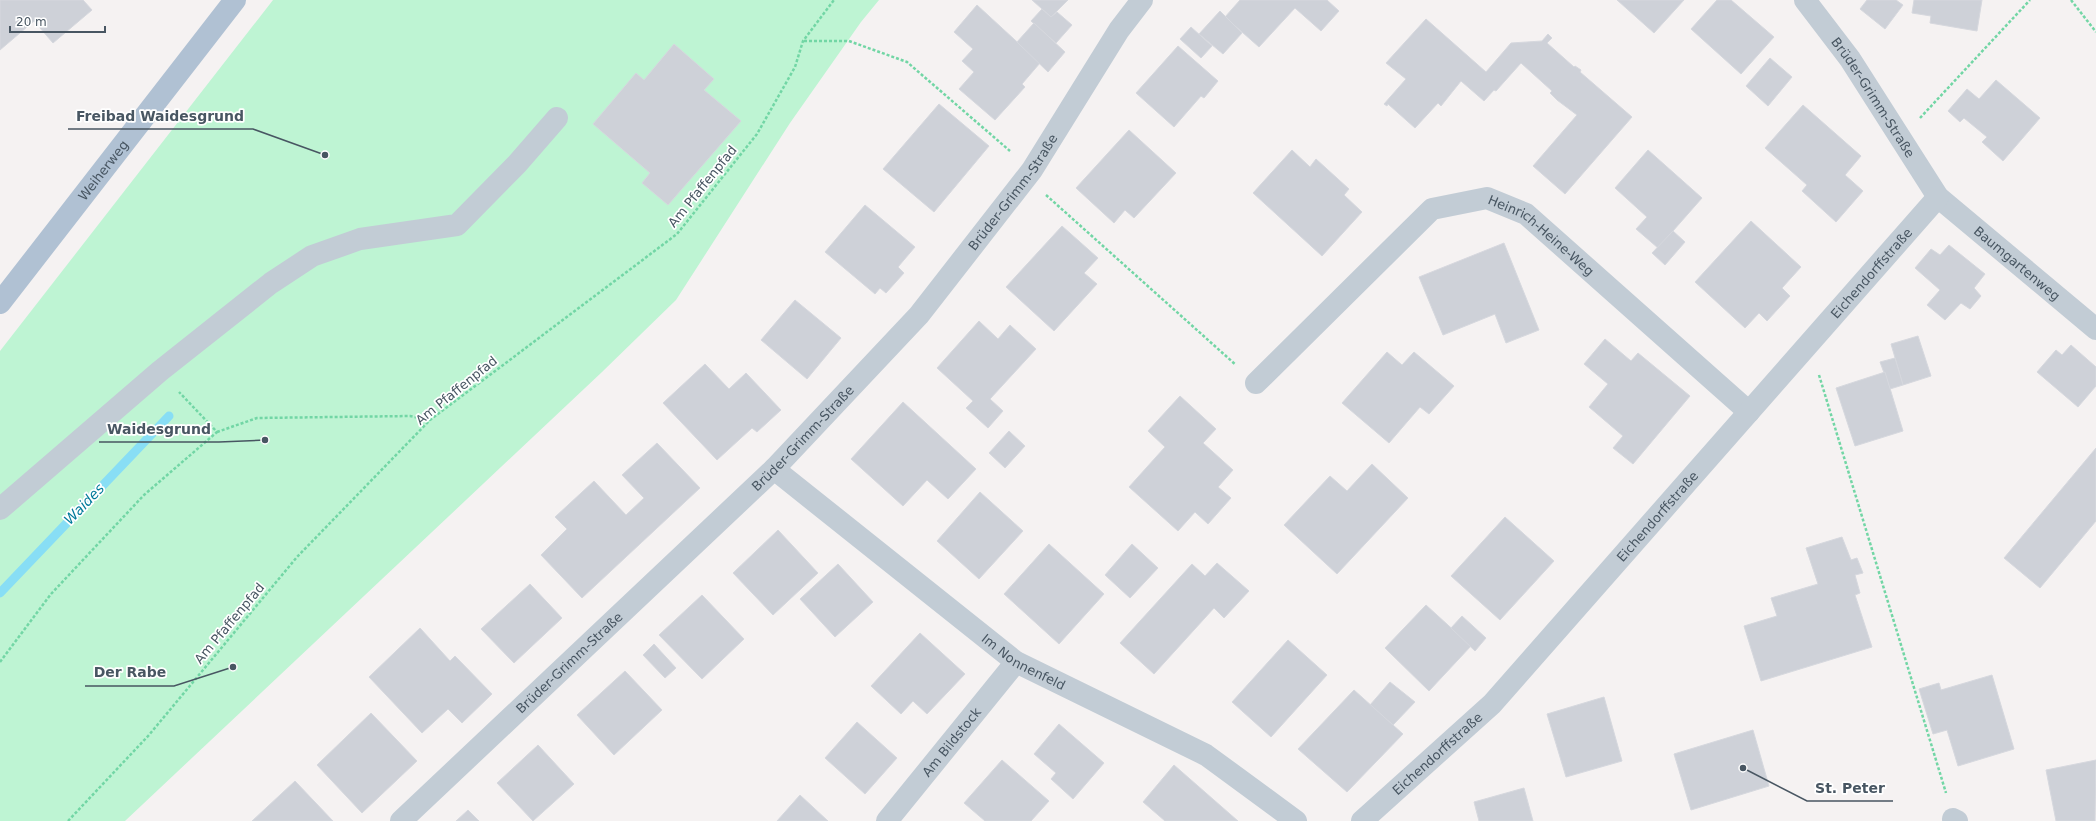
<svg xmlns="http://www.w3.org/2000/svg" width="2096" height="821" viewBox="0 0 2096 821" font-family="'DejaVu Sans',sans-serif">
  <rect width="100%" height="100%" fill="#f5f2f2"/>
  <path fill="#bef4d3" d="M 273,0 L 879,0 L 861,22 L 790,123 L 676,300 L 602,372 L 125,821 L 0,821 L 0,351 Z"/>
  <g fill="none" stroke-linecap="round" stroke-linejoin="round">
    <path stroke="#88def5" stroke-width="9" d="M 0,593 L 169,416"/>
  </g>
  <g fill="#ced1d8" stroke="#d6d8de">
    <path d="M 0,0 L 83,0 L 92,10 L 53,43 L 34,21 L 0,50 Z"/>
    <path d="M 1032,0 L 1068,0 L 1051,17 Z"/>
    <path d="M 1240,0 L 1327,0 L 1339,11 L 1321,31 L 1295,8 L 1259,47 L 1225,17 Z"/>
    <path d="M 1617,0 L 1684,0 L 1654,33 Z"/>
    <path d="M 1717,0 L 1731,0 L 1774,37 L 1741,74 L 1691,29 Z"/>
    <path d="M 1867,0 L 1896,0 L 1903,5 L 1885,29 L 1860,9 Z"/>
    <path d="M 1914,0 L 1982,0 L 1977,31 L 1930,23 L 1931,16 L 1912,13 Z"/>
    <path d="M 977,5 L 1040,63 L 1022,84 L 1025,87 L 995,120 L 959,89 L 974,72 L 962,61 L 973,49 L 954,32 Z"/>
    <path d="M 1042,9 L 1051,17 L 1057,12 L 1072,25 L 1056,43 L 1031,21 Z"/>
    <path d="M 1220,11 L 1242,33 L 1223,54 L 1199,34 Z"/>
    <path d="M 1426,19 L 1486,72 L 1511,43 L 1542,41 L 1548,34 L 1552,38 L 1547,43 L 1574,67 L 1575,66 L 1581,70 L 1580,72 L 1632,117 L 1565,194 L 1533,166 L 1577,115 L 1557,100 L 1550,93 L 1552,91 L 1521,63 L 1496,91 L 1494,90 L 1484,101 L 1461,81 L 1441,106 L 1438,103 L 1415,128 L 1388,104 L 1387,106 L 1384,104 L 1406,79 L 1386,63 Z"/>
    <path d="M 1034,23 L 1065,52 L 1048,72 L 1017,42 Z"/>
    <path d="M 1191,27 L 1212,46 L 1201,58 L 1180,39 Z"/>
    <path d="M 674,44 L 714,79 L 704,90 L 741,121 L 668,205 L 642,183 L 650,173 L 593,124 L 636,73 L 644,80 Z"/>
    <path d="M 1178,46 L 1218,81 L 1204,98 L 1201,96 L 1174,127 L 1136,93 Z"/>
    <path d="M 1770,58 L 1792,77 L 1768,106 L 1746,86 Z"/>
    <path d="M 1996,80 L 2040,118 L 2003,161 L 1982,142 L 1987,137 L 1964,118 L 1960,122 L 1948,111 L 1967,89 L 1979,99 Z"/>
    <path d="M 939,104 L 989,146 L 934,212 L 883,169 Z"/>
    <path d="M 1803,105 L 1861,156 L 1845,175 L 1863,191 L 1836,222 L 1802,191 L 1807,185 L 1765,148 Z"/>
    <path d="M 1129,130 L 1176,173 L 1134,218 L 1125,210 L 1114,223 L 1076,188 Z"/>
    <path d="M 1292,150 L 1310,167 L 1316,159 L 1349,189 L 1344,195 L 1362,212 L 1322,256 L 1253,193 Z"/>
    <path d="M 1648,150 L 1702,198 L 1658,248 L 1636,229 L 1647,217 L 1615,188 Z"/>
    <path d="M 865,205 L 915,247 L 898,267 L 904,273 L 886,293 L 880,288 L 875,294 L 825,252 Z"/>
    <path d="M 1751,221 L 1801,267 L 1782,288 L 1790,296 L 1767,321 L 1759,313 L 1745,328 L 1695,282 Z"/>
    <path d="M 1062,226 L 1098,258 L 1084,273 L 1097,284 L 1054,331 L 1006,287 Z"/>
    <path d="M 1673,231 L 1685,242 L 1665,265 L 1652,253 Z"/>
    <path d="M 1504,243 L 1539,330 L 1506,343 L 1495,314 L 1443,335 L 1419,277 Z"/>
    <path d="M 1949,245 L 1985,274 L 1974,288 L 1981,296 L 1970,309 L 1961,303 L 1945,320 L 1927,305 L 1940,290 L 1915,268 L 1931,249 L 1940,255 Z"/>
    <path d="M 795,300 L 841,338 L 807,379 L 761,340 Z"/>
    <path d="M 979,321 L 998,339 L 1010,325 L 1036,349 L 990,399 L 1003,411 L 988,428 L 966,408 L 973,401 L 937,368 Z"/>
    <path d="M 1918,336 L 1931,376 L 1903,385 L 1891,344 Z"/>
    <path d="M 1605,339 L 1631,361 L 1638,353 L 1690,396 L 1633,464 L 1613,448 L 1623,436 L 1589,407 L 1608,384 L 1584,364 Z"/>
    <path d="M 2071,345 L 2096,367 L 2096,386 L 2078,407 L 2037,372 L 2056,350 L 2062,355 Z"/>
    <path d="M 1387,352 L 1402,365 L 1414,352 L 1454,386 L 1429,414 L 1420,407 L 1389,443 L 1342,403 Z"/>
    <path d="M 1895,358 L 1903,385 L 1890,389 L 1880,362 Z"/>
    <path d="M 705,364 L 729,389 L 746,373 L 781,410 L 757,432 L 752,428 L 717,460 L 663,403 Z"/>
    <path d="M 1885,372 L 1903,431 L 1855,446 L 1836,388 Z"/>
    <path d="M 1180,396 L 1216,429 L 1203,443 L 1233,470 L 1218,487 L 1231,498 L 1208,524 L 1195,512 L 1178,531 L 1129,487 L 1165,447 L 1148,431 Z"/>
    <path d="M 903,402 L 976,469 L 948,499 L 927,480 L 903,506 L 851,459 Z"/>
    <path d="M 1009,431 L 1025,446 L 1005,468 L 989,453 Z"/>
    <path d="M 657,443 L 700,488 L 582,598 L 541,555 L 567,529 L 555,517 L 594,481 L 626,515 L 644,498 L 622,475 Z"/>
    <path d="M 2096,448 L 2096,521 L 2040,588 L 2004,558 Z"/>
    <path d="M 1372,464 L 1408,498 L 1337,574 L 1284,525 L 1330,476 L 1347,491 Z"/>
    <path d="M 980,492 L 1023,531 L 979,579 L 937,541 Z"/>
    <path d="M 1505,517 L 1554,561 L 1500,620 L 1451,576 Z"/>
    <path d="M 778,530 L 818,573 L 773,615 L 733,573 Z"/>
    <path d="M 1842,537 L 1851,560 L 1857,558 L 1863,573 L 1855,575 L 1860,593 L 1855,595 L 1872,647 L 1761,681 L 1744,626 L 1777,616 L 1771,598 L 1818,584 L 1806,548 Z"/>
    <path d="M 1049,544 L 1104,594 L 1059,644 L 1004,594 Z"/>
    <path d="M 1132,544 L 1158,568 L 1130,598 L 1105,575 Z"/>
    <path d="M 1217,563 L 1249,591 L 1224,618 L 1214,608 L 1154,674 L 1120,643 L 1192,564 L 1205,576 Z"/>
    <path d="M 838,564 L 873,602 L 835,637 L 800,599 Z"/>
    <path d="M 530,584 L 562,618 L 514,663 L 481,629 Z"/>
    <path d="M 702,595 L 744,639 L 702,679 L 659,635 Z"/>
    <path d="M 1426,605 L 1471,646 L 1429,691 L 1385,648 Z"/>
    <path d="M 1462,616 L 1486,638 L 1475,651 L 1451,628 Z"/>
    <path d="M 420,628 L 450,661 L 455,656 L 492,694 L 462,723 L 448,709 L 422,733 L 369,677 Z"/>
    <path d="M 920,633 L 965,674 L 927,714 L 913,701 L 901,714 L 871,686 Z"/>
    <path d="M 1288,640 L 1327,675 L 1271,737 L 1232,702 Z"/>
    <path d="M 654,644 L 676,668 L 665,678 L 643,655 Z"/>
    <path d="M 625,671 L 662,710 L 614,755 L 577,715 Z"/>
    <path d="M 1992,675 L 2014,749 L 1958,766 L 1947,730 L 1933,734 L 1919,689 L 1939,683 L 1941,690 Z"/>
    <path d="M 1390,682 L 1415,702 L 1393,725 L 1370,705 Z"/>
    <path d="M 1354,690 L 1403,734 L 1347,792 L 1298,749 Z"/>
    <path d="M 1604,697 L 1622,761 L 1566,777 L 1547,714 Z"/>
    <path d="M 371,713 L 417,761 L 362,813 L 317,765 Z"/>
    <path d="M 857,722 L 897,758 L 865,794 L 825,758 Z"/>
    <path d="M 1059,724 L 1104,763 L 1073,799 L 1051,779 L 1056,773 L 1034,754 Z"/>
    <path d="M 1753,730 L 1769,786 L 1691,810 L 1674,754 Z"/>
    <path d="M 538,745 L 574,784 L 533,821 L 497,783 Z"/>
    <path d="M 1002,760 L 1049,801 L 1031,821 L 985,821 L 964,803 Z"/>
    <path d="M 2096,760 L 2095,821 L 2056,821 L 2046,770 Z"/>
    <path d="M 1174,765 L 1238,821 L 1165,821 L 1143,802 Z"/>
    <path d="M 295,781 L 333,821 L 252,821 Z"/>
    <path d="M 1524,788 L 1533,821 L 1479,821 L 1474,802 Z"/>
    <path d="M 800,795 L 828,821 L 777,821 Z"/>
    <path d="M 468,810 L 479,821 L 456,821 Z"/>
  </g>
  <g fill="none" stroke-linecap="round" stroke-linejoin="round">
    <g stroke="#72d6a5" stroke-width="2.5" stroke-dasharray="3 2" stroke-linecap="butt">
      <path d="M 2071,0 L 2096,32"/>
      <path d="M 804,41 L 849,41 L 907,62 L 1010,151"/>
      <path d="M 1920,118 L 2030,0"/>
      <path d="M 1046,195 L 1236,365"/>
      <path d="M 1819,375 L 1946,793"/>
      <path d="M 217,432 L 257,418 L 410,416 L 430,420"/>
      <path d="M 0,662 L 51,594 L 144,495 L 217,432 L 179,392"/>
      <path d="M 68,821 L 149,735 L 297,557 L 430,420 L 677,234 L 757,134 L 795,67 L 803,41 L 834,0"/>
    </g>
    <g stroke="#c2ccd5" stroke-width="22">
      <path id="s1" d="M 1805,0 L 1850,59 L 1938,197 L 2096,329"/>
      <path id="s2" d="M 1256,383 L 1432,209 L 1487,198 L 1526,214 L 1749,412"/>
      <path id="s3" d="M 774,469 L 1016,662 L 1206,755 L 1296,821"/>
      <path d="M 0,509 L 160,371 L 271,283 L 312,256 L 360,239 L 457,225 L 517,164 L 557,118"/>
      <path d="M 1953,819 L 1957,821"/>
      <path id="s4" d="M 401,821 L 774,469 L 919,315 L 1032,170 L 1119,30 L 1142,0"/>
      <path id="s5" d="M 887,821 L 1016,662"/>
      <path id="s6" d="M 1362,821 L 1492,704 L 1938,197"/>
    </g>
    <path stroke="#b0c1d3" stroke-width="22" id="s7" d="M 0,303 L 235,0"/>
  </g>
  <g text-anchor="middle" stroke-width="3.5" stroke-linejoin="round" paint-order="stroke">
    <g font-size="13" fill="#485662" stroke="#fff">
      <text dy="5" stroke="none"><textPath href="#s1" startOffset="119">Brüder-Grimm-Straße</textPath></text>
      <text dy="5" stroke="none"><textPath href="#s7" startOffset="168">Weiherweg</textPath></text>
      <text transform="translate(702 186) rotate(-51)" y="5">Am Pfaffenpfad</text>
      <text dy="5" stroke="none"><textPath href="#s4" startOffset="879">Brüder-Grimm-Straße</textPath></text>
      <text dy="5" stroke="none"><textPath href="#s2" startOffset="370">Heinrich-Heine-Weg</textPath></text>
      <text dy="5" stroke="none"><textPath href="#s1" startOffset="341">Baumgartenweg</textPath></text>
      <text dy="5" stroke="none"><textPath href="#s6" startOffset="749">Eichendorffstraße</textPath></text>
      <text transform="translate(456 390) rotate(-39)" y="5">Am Pfaffenpfad</text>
      <text dy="5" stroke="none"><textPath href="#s4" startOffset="555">Brüder-Grimm-Straße</textPath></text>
      <text dy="5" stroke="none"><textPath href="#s6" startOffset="425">Eichendorffstraße</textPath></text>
      <text transform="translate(229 623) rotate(-50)" y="5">Am Pfaffenpfad</text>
      <text dy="5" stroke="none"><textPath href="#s3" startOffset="316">Im Nonnenfeld</textPath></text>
      <text dy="5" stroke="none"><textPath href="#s4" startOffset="231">Brüder-Grimm-Straße</textPath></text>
      <text dy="5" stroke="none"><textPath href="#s5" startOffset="102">Am Bildstock</textPath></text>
      <text dy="5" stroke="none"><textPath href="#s6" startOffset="101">Eichendorffstraße</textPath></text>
    </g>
    <g font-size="14" font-style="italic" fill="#037b9b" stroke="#fff">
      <text transform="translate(84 504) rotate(-46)" y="5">Waides</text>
    </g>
  </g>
  <path fill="none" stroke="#485662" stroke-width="1.5" d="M325 155L253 129H68M265 440L219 442H99M233 667L174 686H85M1743 768L1807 801H1893"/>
  <g fill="#485662" stroke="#fff" stroke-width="1.5">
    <circle cx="325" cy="155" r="4"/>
    <circle cx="265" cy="440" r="4"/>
    <circle cx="233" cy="667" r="4"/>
    <circle cx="1743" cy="768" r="4"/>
  </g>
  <g font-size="14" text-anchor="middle" font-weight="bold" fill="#485662" stroke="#fff" stroke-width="3.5" stroke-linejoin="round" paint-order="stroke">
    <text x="160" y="121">Freibad Waidesgrund</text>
    <text x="159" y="434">Waidesgrund</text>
    <text x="130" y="677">Der Rabe</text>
    <text x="1850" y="793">St. Peter</text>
  </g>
  <path d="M10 26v6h95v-6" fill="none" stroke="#485662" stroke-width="2"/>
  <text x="16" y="26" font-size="12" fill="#485662" stroke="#ffffff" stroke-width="3" paint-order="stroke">20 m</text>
</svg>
